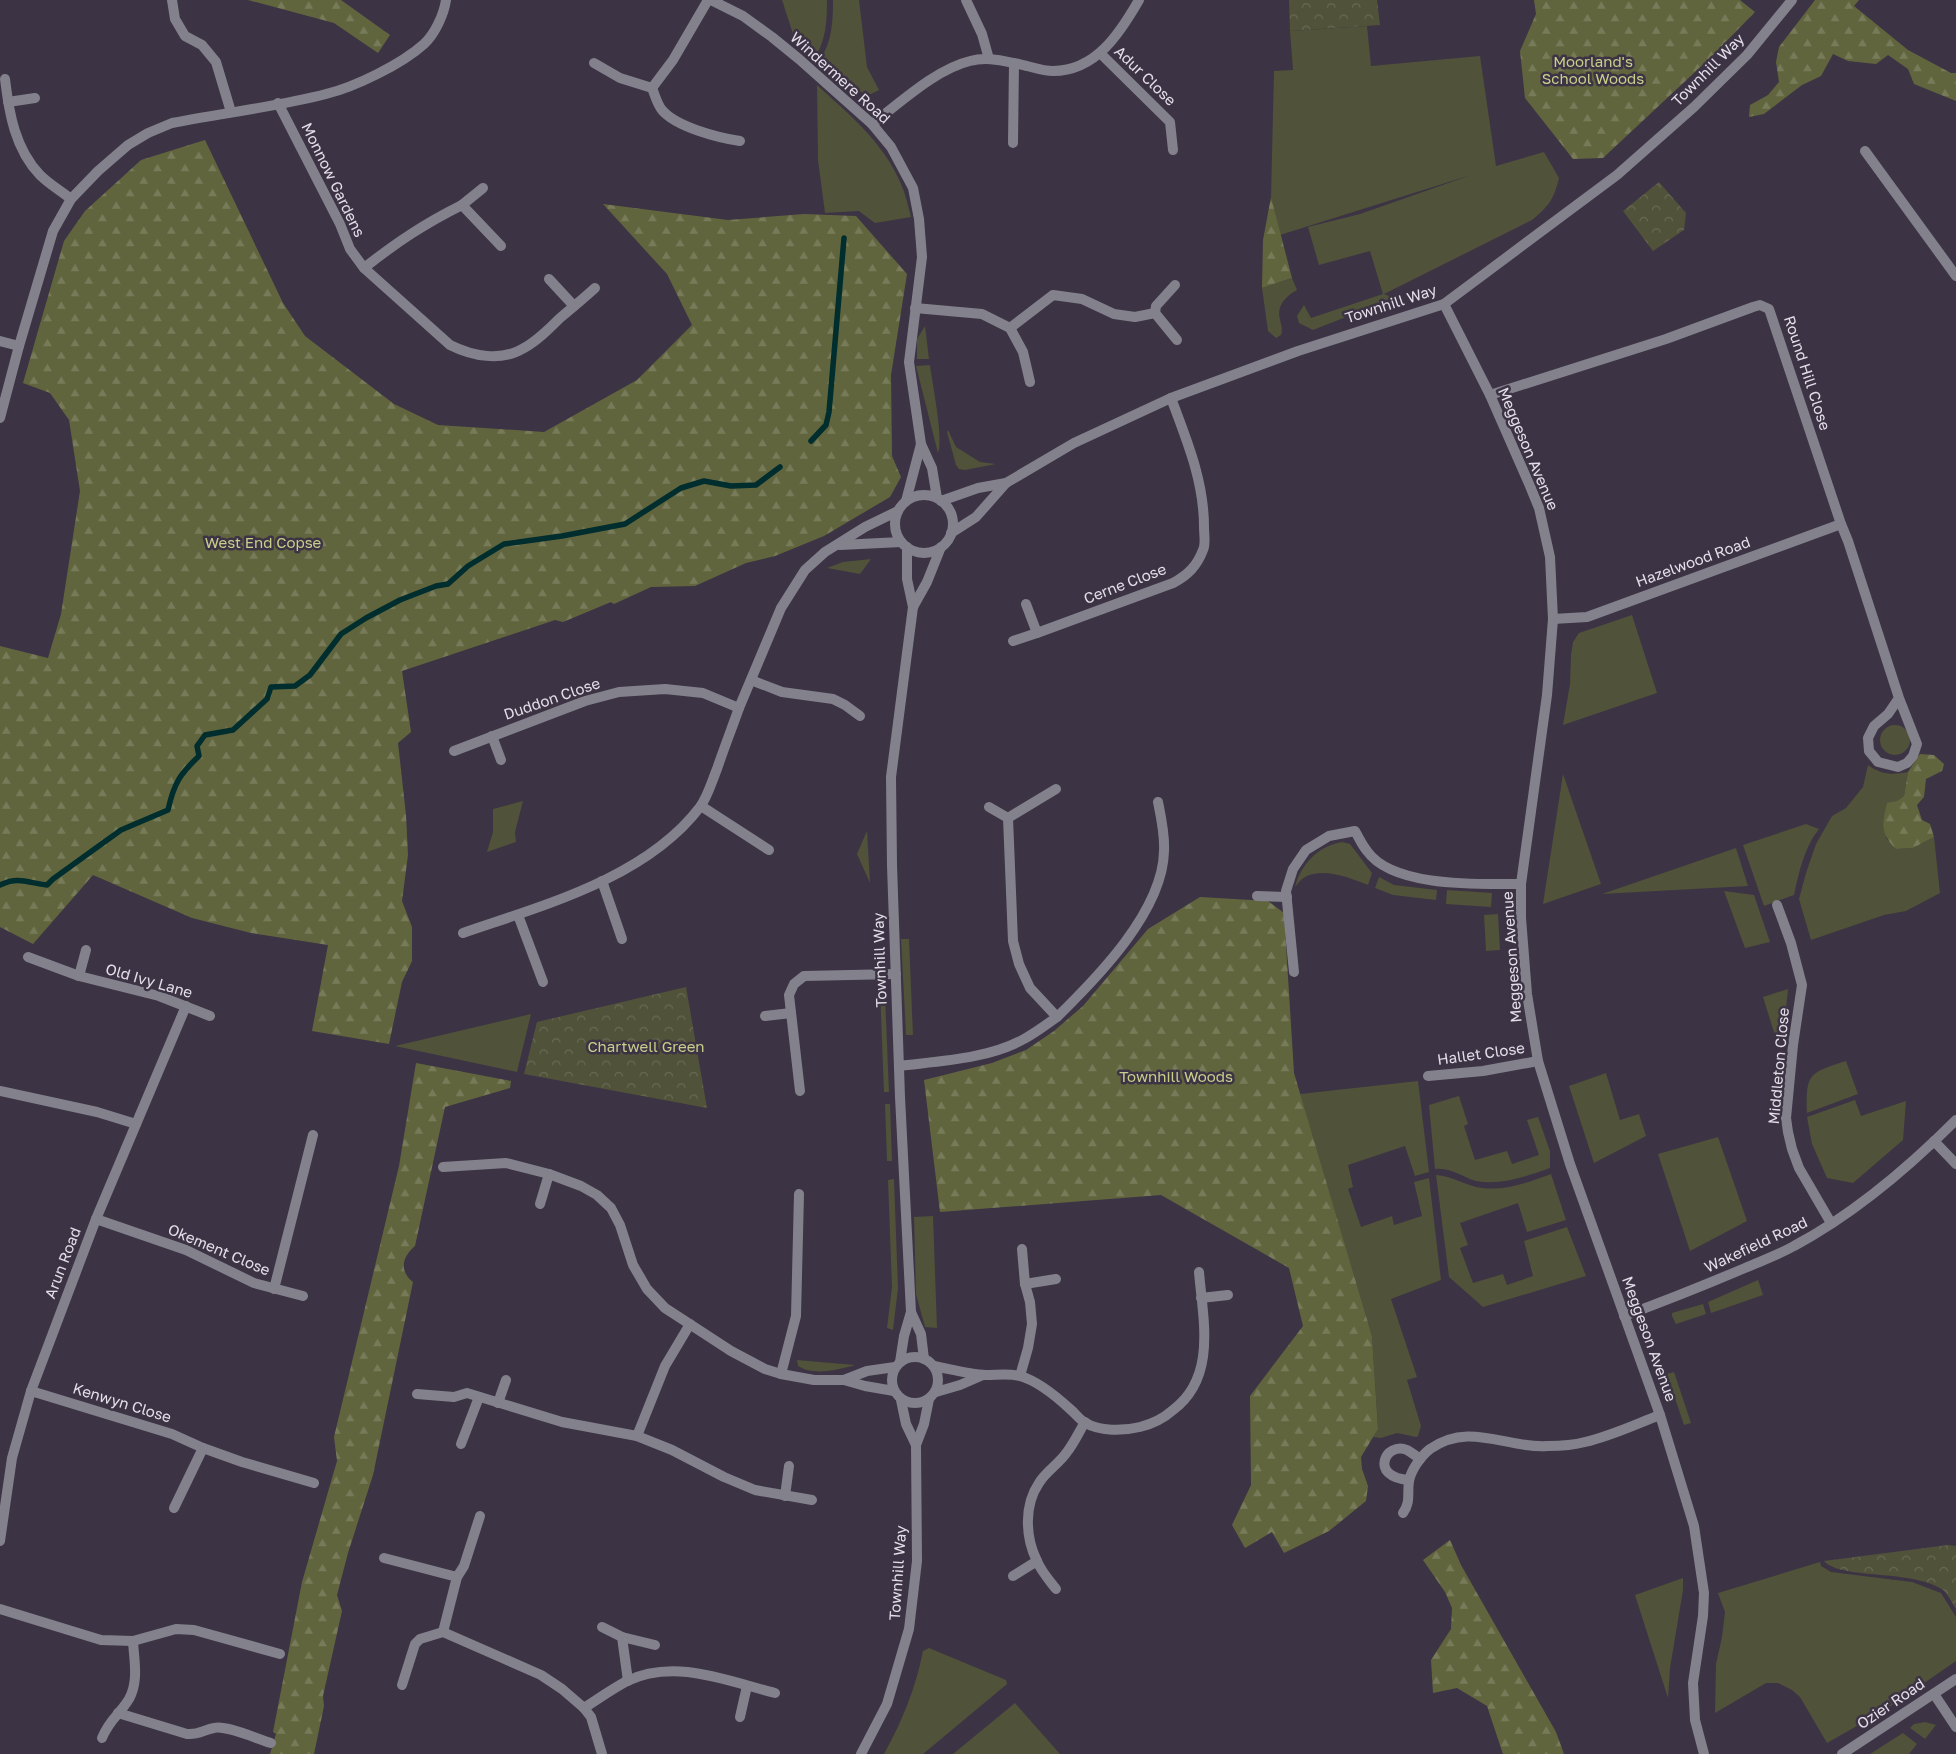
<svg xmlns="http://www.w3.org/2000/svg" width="1956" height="1754" viewBox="0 0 1956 1754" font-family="'Golos Text',sans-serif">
  <defs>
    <pattern id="forest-firs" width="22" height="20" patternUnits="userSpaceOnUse" patternTransform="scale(1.25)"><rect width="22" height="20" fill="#61653d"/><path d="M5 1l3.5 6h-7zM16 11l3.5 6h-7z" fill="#787b59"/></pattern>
    <pattern id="park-crowns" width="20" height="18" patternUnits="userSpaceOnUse" patternTransform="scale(1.25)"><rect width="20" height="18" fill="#505239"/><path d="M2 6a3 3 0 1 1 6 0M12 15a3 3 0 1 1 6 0" fill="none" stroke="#696a56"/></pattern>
  </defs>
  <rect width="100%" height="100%" fill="#3c3344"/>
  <g fill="#505239">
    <path d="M 782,0 L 827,0 C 827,20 826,39 816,56 L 793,34 Z"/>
    <path d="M 833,0 L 859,0 L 867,67 L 879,90 L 869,95 L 858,91 L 820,60 C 832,42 833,21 833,0 Z"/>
    <path d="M 1367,26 L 1371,66 L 1480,56 L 1496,166 L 1544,152 L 1559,178 C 1554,199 1549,206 1532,220 L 1384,294 L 1394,298 L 1313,330 L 1299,323 L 1297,316 L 1304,305 L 1311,318 L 1383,294 L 1370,251 L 1319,265 L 1308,227 L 1360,214 L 1471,175 L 1280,235 L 1271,197 L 1274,71 L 1293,70 L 1290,31 Z"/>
    <path d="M 817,85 C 849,114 884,143 901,184 C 906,195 908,206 911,217 L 875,223 L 859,211 L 825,213 L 818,160 Z"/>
    <path d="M 1292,278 L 1297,290 C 1286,296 1276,306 1280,319 C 1281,326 1283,328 1281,335 L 1276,338 L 1268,331 L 1262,288 Z"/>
    <path d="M 925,326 L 929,359 L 917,359 L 917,339 Z"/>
    <path d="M 930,365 C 932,382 944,440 938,453 L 916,366 Z"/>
    <path d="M 948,430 L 956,447 L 980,462 L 996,464 L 965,470 L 959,469 L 956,465 L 947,432 Z"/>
    <path d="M 871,559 L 860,574 L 827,568 L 843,562 Z"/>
    <path d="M 1632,615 L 1657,693 L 1563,725 L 1570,684 L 1571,655 L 1573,642 L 1579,633 Z"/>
    <circle cx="1895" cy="740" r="15"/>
    <path d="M 1868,765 C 1881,775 1893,775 1908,772 L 1904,796 L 1897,801 L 1886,838 L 1897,849 L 1913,848 L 1934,837 L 1940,893 L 1906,911 L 1884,915 L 1811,940 L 1799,899 L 1806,873 L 1816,844 L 1832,816 L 1846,808 L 1863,787 Z"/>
    <path d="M 1563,774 L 1601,884 L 1543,904 Z"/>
    <path d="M 523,801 L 515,832 L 516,842 L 487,852 L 493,832 L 493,809 Z"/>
    <path d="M 1806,824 L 1819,829 C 1804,848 1799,872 1794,895 L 1764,906 L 1743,845 Z"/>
    <path d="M 867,831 L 870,883 L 857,854 Z"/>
    <path d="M 1342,842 L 1350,844 L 1372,873 L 1368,885 C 1350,878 1326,868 1307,876 C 1302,878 1298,883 1295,887 C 1301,864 1318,846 1342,842 Z"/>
    <path d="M 1736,848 L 1748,886 L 1602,894 Z"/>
    <path d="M 1379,877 L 1394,885 L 1437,890 L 1436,900 L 1393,895 L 1375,888 Z"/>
    <path d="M 1447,890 L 1492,893 L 1491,907 L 1446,904 Z"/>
    <path d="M 1724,891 L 1754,895 L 1770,942 L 1745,948 Z"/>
    <path d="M 1498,914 L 1500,950 L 1486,951 L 1484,915 Z"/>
    <path d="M 901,939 L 909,939 L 913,1035 L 906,1035 Z"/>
    <path d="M 1788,989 L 1784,1029 L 1779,1048 L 1763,997 Z"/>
    <path d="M 880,990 L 885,995 L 889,1092 L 884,1092 Z"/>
    <path d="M 531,1014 L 517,1072 L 395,1046 Z"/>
    <path d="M 1846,1061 L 1858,1094 L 1807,1113 C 1806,1073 1809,1073 1846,1061 Z"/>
    <path d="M 1606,1073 L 1620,1120 L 1639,1114 L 1646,1136 L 1594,1163 L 1569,1086 Z"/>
    <path d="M 1418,1081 L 1429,1172 L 1415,1176 L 1405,1146 L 1348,1165 L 1353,1187 L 1348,1189 L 1361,1227 L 1392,1216 L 1394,1225 L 1422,1216 L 1414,1182 L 1429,1178 L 1441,1280 L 1391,1299 L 1417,1377 L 1407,1380 L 1421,1426 L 1418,1436 L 1416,1437 L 1397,1433 L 1381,1438 L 1373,1437 L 1378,1429 L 1372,1336 L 1300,1094 Z"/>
    <path d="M 1459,1096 L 1468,1124 L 1464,1126 L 1475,1160 L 1507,1151 L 1512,1164 L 1539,1155 L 1527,1120 L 1538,1117 L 1550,1151 L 1550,1168 C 1527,1176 1501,1186 1476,1181 C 1462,1177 1451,1167 1435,1169 L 1429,1105 Z"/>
    <path d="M 1855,1100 L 1861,1116 L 1906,1101 L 1903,1140 L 1853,1183 L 1827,1178 L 1812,1144 L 1807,1117 Z"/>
    <path d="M 885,1104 L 890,1104 L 892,1161 L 887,1161 Z"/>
    <path d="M 1718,1137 L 1747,1221 L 1690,1251 L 1658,1154 Z"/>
    <path d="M 1551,1174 L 1566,1220 L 1527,1232 L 1518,1203 L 1460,1223 L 1468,1245 L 1460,1248 L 1473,1283 L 1503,1274 L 1507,1285 L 1533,1276 L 1524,1241 L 1567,1227 L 1586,1276 L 1483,1307 L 1449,1277 L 1436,1175 C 1453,1176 1466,1186 1482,1188 C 1506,1191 1529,1182 1551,1174 Z"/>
    <path d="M 894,1179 L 898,1288 L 893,1330 L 887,1328 L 892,1287 L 888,1180 Z"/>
    <path d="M 933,1216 L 937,1328 L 925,1327 L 916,1294 L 914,1217 Z"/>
    <path d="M 1758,1280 L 1763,1295 L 1711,1313 L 1708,1302 Z"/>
    <path d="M 1703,1304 L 1706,1314 L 1676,1324 L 1672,1316 L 1672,1313 Z"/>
    <path d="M 797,1360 L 855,1365 C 838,1370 813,1376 798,1366 Z"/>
    <path d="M 1674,1372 L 1691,1423 L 1684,1425 L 1667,1374 Z"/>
    <path d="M 1820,1562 L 1821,1566 L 1831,1572 L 1912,1582 L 1941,1593 L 1956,1617 L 1956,1661 L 1885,1710 L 1827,1743 L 1800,1697 L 1792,1690 L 1778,1683 L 1766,1683 L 1715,1713 L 1716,1664 L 1722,1637 L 1725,1612 L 1718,1593 Z"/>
    <path d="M 1683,1578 L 1683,1590 L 1670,1668 L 1668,1698 L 1635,1595 Z"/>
    <path d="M 929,1648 L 1006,1680 L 1007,1684 L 923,1754 L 884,1754 C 902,1722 916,1687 923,1651 Z"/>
    <path d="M 1015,1703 L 1060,1754 L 953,1754 Z"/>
    <path d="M 1925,1722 L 1936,1725 L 1925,1739 L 1910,1728 L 1914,1724 Z"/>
    <path d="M 1903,1733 L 1917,1744 L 1909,1754 L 1870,1754 Z"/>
  </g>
  <g fill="url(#forest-firs)">
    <path d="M 248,0 L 341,0 L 390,35 L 378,53 L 334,23 Z"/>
    <path d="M 1534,0 L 1740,0 L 1755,12 L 1710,58 L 1603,158 L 1573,159 L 1525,98 L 1520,51 L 1536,14 Z"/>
    <path d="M 1815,0 L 1859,0 L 1854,6 L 1908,50 L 1951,73 L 1956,73 L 1956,101 L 1914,84 L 1908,69 L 1888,55 L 1876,64 L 1848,61 L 1833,54 L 1821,76 L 1802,85 L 1764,114 L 1749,117 L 1750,105 L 1768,95 L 1779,82 L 1776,62 L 1779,47 Z"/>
    <path d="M 205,140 L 283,303 L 305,336 L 394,404 L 438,425 L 544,432 L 637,380 L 692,325 L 667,274 L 603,204 L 728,220 L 804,214 L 856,216 L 907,274 L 891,375 L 892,456 L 901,477 L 890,497 L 824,536 L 775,556 L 746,563 L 695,586 L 651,587 L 614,604 L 611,602 L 563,622 L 555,620 L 402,671 L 411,732 L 398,743 L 406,815 L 408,855 L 402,901 L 412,927 L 412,961 L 402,982 L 389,1044 L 312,1031 L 328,945 L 251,933 L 192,918 L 93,875 L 33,944 L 0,927 L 0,646 L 48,658 L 61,614 L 80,491 L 69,420 L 50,393 L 23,383 L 64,241 L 85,211 L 141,160 Z"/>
    <path d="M 1271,197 L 1292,278 L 1262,288 L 1263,240 Z"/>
    <path d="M 1920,754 L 1934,755 L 1944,764 L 1942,771 L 1926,779 L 1924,797 L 1917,805 L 1922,820 L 1930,824 L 1934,837 L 1913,848 L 1896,849 C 1880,833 1882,824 1887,803 L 1897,801 L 1904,796 L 1908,772 Z"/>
    <path d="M 1200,897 L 1268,901 L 1284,913 L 1294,1073 L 1372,1336 L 1378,1429 L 1361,1457 L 1362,1469 L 1368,1486 L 1366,1501 L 1329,1531 L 1284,1553 L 1272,1532 L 1245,1548 L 1232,1525 L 1251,1485 L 1250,1396 L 1303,1326 L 1289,1268 L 1161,1195 L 940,1212 L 924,1080 L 992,1063 L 1026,1050 L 1054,1031 L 1083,1006 L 1148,929 Z"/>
    <path d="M 416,1063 L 511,1081 L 510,1088 L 445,1107 L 415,1246 C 402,1257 399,1271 413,1282 L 373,1475 L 348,1553 L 337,1595 L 342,1611 L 323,1696 L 324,1706 L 314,1754 L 270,1754 L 276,1734 L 273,1732 L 302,1582 L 337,1461 L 334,1437 L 399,1166 Z"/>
    <path d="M 1450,1540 L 1461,1565 L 1556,1732 L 1564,1754 L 1503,1754 L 1487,1706 L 1457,1688 L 1433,1693 L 1431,1660 L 1451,1629 L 1452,1608 L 1445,1592 L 1423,1560 Z"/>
  </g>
  <g fill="url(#park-crowns)">
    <path d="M 1289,0 L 1377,0 L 1380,25 L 1290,31 Z"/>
    <path d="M 1659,182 L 1686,213 L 1684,230 L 1653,251 L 1623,211 Z"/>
    <path d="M 686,987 L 707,1108 L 524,1074 L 537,1022 Z"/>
    <path d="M 1948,1545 L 1956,1546 L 1956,1609 C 1952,1603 1948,1594 1943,1590 C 1914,1569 1840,1580 1824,1561 Z"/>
  </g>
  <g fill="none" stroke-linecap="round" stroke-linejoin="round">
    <g stroke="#002d2e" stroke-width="5.5">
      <path d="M 811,441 L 826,425 L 829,412 L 844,238"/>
      <path d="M 0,885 C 19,876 28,883 47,885 L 53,879 L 121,830 L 168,810 C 174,783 180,774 199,756 L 197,746 L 205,735 L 233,730 L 267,699 L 271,687 L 295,686 L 310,675 L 341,634 L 366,618 L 400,600 L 436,586 L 448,584 L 468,566 L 504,544 L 562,536 L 625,524 L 681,488 L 704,481 L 731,486 L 756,485 L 780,467"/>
    </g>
    <g stroke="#83828c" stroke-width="10">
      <path d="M 172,0 L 175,19 L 185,36 L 202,45 L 216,62 L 231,112"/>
      <path d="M 711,0 L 743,16 L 772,37 L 799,59 L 872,124 L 891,147 L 913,188 L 919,219 L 922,257 L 909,362 L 921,444 L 932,468 L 937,498"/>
      <path d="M 966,0 L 982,34 L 989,59"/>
      <path d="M 1100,53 L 1170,122 L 1173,150"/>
      <path d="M 594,63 L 620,78 L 652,88 C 655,95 657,104 662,110 C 676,127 719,138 740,141"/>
      <path d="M 5,79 C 9,113 15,149 40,175 C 49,184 61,191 71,199"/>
      <path d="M 652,88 L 673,60 L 708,0"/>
      <path d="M 8,102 L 35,98"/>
      <path d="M 278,103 L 340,224 L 350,249 L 364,268 L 450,345 C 472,356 501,362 524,348 C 537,341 549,329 560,318 C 572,308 584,298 595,288"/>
      <path d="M 872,124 C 900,103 936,69 970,61 C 989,56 1009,62 1027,66 C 1035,68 1044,71 1053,71 C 1096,71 1120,33 1139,0"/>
      <path d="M 1013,143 L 1014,63"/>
      <path d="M 1865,151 L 1956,276"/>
      <path d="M 462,205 L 483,188"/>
      <path d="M 364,268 C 397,242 424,224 462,205 L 501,246"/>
      <path d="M 549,279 L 574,306"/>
      <path d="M 1444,304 L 1490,395 L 1530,486 L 1539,508 L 1550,557 L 1553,619 L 1547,695 L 1521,884 L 1521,918 L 1527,994 L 1538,1061 L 1570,1164 L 1660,1415 L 1694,1526 L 1704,1593 L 1703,1616 L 1693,1683 L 1695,1720 L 1704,1754"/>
      <path d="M 915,308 L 982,314 L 1010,328 L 1053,295 L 1082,299 L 1114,314 L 1135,317 L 1155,313"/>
      <path d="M 1155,313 L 1156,306 L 1175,285"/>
      <path d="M 1155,313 L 1177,340"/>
      <path d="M 1010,328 L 1023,352 L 1030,382"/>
      <path d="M 0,341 L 19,346"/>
      <path d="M 1490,395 L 1666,339 L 1753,307 L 1760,305 L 1769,309 L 1841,524 L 1848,541 L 1899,698 L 1917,744 L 1913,756 L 1907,763 L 1898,767 L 1878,762 L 1869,751 L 1868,738 L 1874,726 L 1888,714 L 1899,698"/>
      <path d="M 0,418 L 19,346 L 53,231 L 71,199 L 98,171 L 128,145 L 148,133 L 172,123 C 223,113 276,107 326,94 C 355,87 402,64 424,44 C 435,34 444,14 446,0"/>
      <path d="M 906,501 L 921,444"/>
      <path d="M 840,545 L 901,542"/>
      <path d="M 1026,604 L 1037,633 L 1173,583 C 1188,575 1197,566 1203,550 C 1206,544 1204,535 1204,527 C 1204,481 1187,441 1171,398"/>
      <path d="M 1553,619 L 1587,617 L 1841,524"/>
      <path d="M 1013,641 L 1037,633"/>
      <path d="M 751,680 L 782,692 L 833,699 L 845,705 L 860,716"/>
      <path d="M 492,736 L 501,760"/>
      <path d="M 454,751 L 585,701 L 619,692 L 665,689 L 703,693 L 739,708 L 781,608 L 805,570 L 825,552 L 865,527 L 898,511"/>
      <path d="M 701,806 L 769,850"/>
      <path d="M 1008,818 L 1056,789"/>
      <path d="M 602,881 L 622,939"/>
      <path d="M 1257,896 L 1287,897"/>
      <path d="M 1777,905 L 1791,943 L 1802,985 L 1793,1045 L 1786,1118 L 1788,1132 L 1792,1149 L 1799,1168 L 1831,1223"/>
      <path d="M 518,915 L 543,982"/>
      <path d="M 463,933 C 544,905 646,878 700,807 C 708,796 712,781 717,769 C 724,748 732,728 739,708"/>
      <path d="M 28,957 L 79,976 L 159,996 L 210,1016"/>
      <path d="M 1294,972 L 1286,891 L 1293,869 L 1306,850 L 1329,836 L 1355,831 C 1359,838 1362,845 1367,851 C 1393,888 1480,884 1521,884"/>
      <path d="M 79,976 L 86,950"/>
      <path d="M 765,1016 L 791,1013"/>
      <path d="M 1057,1017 C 1097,978 1163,911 1164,851 C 1165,835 1161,817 1158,802"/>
      <path d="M 899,1066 C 940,1061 988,1059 1024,1039 C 1035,1033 1046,1025 1057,1017 L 1030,988 L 1019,964 L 1013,941 L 1008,818 L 989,807"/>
      <path d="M 1428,1076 L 1483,1071 L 1538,1061"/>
      <path d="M 0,1091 L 97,1112 L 136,1124"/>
      <path d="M 800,1091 L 789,995 L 794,984 L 804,976 L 896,974"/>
      <path d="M 1934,1141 L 1956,1164"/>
      <path d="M 443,1167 L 506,1163 L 549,1174 L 581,1186 L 597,1195 L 611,1208 L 620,1225 L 633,1265 L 647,1289 L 665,1308 L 731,1351 L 765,1369 L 781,1374 L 814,1380 L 844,1380 L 865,1386 L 894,1391"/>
      <path d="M 540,1204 L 549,1174"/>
      <path d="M 96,1219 L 186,1250 L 254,1283 L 303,1296"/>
      <path d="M 1025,1284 L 1056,1279"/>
      <path d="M 274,1289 L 313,1135"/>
      <path d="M 1201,1298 L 1228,1295"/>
      <path d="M 1624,1316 C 1665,1301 1705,1285 1745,1268 C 1761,1261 1778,1255 1794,1246 C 1854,1214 1908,1168 1956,1120"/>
      <path d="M 934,1366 C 950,1369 969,1374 986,1375 C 997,1375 1009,1373 1020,1376 C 1038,1381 1057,1397 1070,1409 C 1075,1413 1079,1419 1084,1422 C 1100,1432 1123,1431 1140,1427 C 1152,1424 1164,1418 1173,1410 C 1217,1377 1203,1320 1199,1272"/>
      <path d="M 781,1374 L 796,1316 L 799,1194"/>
      <path d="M 1020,1376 L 1028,1348 L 1032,1324 L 1030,1302 L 1025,1284 L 1022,1249"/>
      <path d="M 844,1380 L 867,1371 L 895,1367"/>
      <path d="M 31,1391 L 172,1434 L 203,1448 L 242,1462 L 314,1483"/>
      <path d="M 936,1392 L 960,1385 L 983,1375"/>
      <path d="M 417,1394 L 454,1397 L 467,1393 L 562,1422 L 637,1436 L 672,1450 L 724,1477 L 755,1490 L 812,1500"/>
      <path d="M 498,1403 L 506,1380"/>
      <path d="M 637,1436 L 665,1366 L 690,1324"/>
      <path d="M 461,1444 L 479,1397"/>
      <path d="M 1409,1480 C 1368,1477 1386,1441 1407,1450 C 1411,1452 1416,1456 1420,1459"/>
      <path d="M 785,1496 L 789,1466"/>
      <path d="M 174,1508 L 203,1448"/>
      <path d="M 1403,1513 C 1411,1502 1407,1493 1409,1481 C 1411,1470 1421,1456 1430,1449 C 1470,1421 1506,1449 1548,1446 C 1560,1446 1574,1445 1585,1442 C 1611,1436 1636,1424 1660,1415"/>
      <path d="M 480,1516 L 464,1566 L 457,1577 L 443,1632 L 541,1675 L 562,1689 L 584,1708 L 591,1717 L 602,1754"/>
      <path d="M 0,1541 L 12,1458 L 31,1391 L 96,1219 L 186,1006"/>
      <path d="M 384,1558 L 457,1577"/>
      <path d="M 1013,1576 L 1037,1561"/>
      <path d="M 1056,1589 C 1049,1580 1041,1571 1037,1561 C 1025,1537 1024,1505 1039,1483 C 1046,1471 1059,1464 1067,1452 C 1074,1443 1079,1432 1085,1422"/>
      <path d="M 0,1609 L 101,1640 L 133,1641 L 176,1629 L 194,1630 L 280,1654"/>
      <path d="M 602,1627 L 622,1637 L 628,1681"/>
      <path d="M 622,1637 L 655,1645"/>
      <path d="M 402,1685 L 415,1644 L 420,1639 L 443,1632"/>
      <path d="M 1934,1694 L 1956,1727"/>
      <path d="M 584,1708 C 598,1699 612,1689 627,1681 C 675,1658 727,1681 775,1693"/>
      <path d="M 118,1713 L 187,1734 C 199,1735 203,1730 214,1728 C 227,1725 257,1739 271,1743"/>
      <path d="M 740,1717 L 747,1686"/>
      <path d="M 102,1738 C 109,1720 120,1714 129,1699 C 139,1681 134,1660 133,1641"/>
      <path d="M 1842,1754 L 1956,1679"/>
    </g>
    <g stroke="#83828c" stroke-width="10">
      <circle cx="924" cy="524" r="29"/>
      <path d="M 941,501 L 978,488 L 1006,483 L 1074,443 L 1171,398 L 1298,351 L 1444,304 L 1617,175 L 1694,107 L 1747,55 L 1792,0"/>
      <path d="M 951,533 L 976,517 L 1006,483"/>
      <path d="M 913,607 L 927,582 L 941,547"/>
      <path d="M 911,1312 L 921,1334 L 924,1359"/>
      <circle cx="915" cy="1380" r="23"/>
      <path d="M 900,1362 L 904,1336 L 911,1312 L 900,1097 L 892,865 L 891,777 L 913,607 L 907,579 L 907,547"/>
      <path d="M 901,1400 L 906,1424 L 916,1445"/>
      <path d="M 861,1754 L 887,1704 L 909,1629 L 917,1561 L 916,1445 L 924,1424 L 929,1399"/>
    </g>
  </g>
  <g text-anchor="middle" stroke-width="5" stroke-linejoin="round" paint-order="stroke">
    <g font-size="15" fill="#c8cf8b" stroke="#3c3344">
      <text x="1593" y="67">Moorland's<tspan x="1593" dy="17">School Woods</tspan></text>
      <text x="263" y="548">West End Copse</text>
      <text x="646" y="1052">Chartwell Green</text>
      <text x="1176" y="1082">Townhill Woods</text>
    </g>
    <g font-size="15" fill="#e4dee9" stroke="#3c3344">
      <text transform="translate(1708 70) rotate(-45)" y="5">Townhill Way</text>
      <text transform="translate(1145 76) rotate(44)" y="5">Adur Close</text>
      <text transform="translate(840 78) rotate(42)" y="5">Windermere Road</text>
      <text transform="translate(333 180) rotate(64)" y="5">Monnow Gardens</text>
      <text transform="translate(1391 304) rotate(-18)" y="5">Townhill Way</text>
      <text transform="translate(1807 373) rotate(72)" y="5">Round Hill Close</text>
      <text transform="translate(1528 449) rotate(67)" y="5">Meggeson Avenue</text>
      <text transform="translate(1693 562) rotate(-20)" y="5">Hazelwood Road</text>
      <text transform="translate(1125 584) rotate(-21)" y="5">Cerne Close</text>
      <text transform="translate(552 699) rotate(-19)" y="5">Duddon Close</text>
      <text transform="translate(1512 957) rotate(-94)" y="5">Meggeson Avenue</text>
      <text transform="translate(880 960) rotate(-92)" y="5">Townhill Way</text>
      <text transform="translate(149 981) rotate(16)" y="5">Old Ivy Lane</text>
      <text transform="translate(1481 1054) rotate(-8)" y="5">Hallet Close</text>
      <text transform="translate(1779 1066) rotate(-85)" y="5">Middleton Close</text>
      <text transform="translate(1756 1245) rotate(-25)" y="5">Wakefield Road</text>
      <text transform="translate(219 1250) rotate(23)" y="5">Okement Close</text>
      <text transform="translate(63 1263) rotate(-69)" y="5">Arun Road</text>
      <text transform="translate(1649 1339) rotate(70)" y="5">Meggeson Avenue</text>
      <text transform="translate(122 1403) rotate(17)" y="5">Kenwyn Close</text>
      <text transform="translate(898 1573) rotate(-86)" y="5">Townhill Way</text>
      <text transform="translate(1891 1704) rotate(-34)" y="5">Ozier Road</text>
    </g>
  </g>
</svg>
